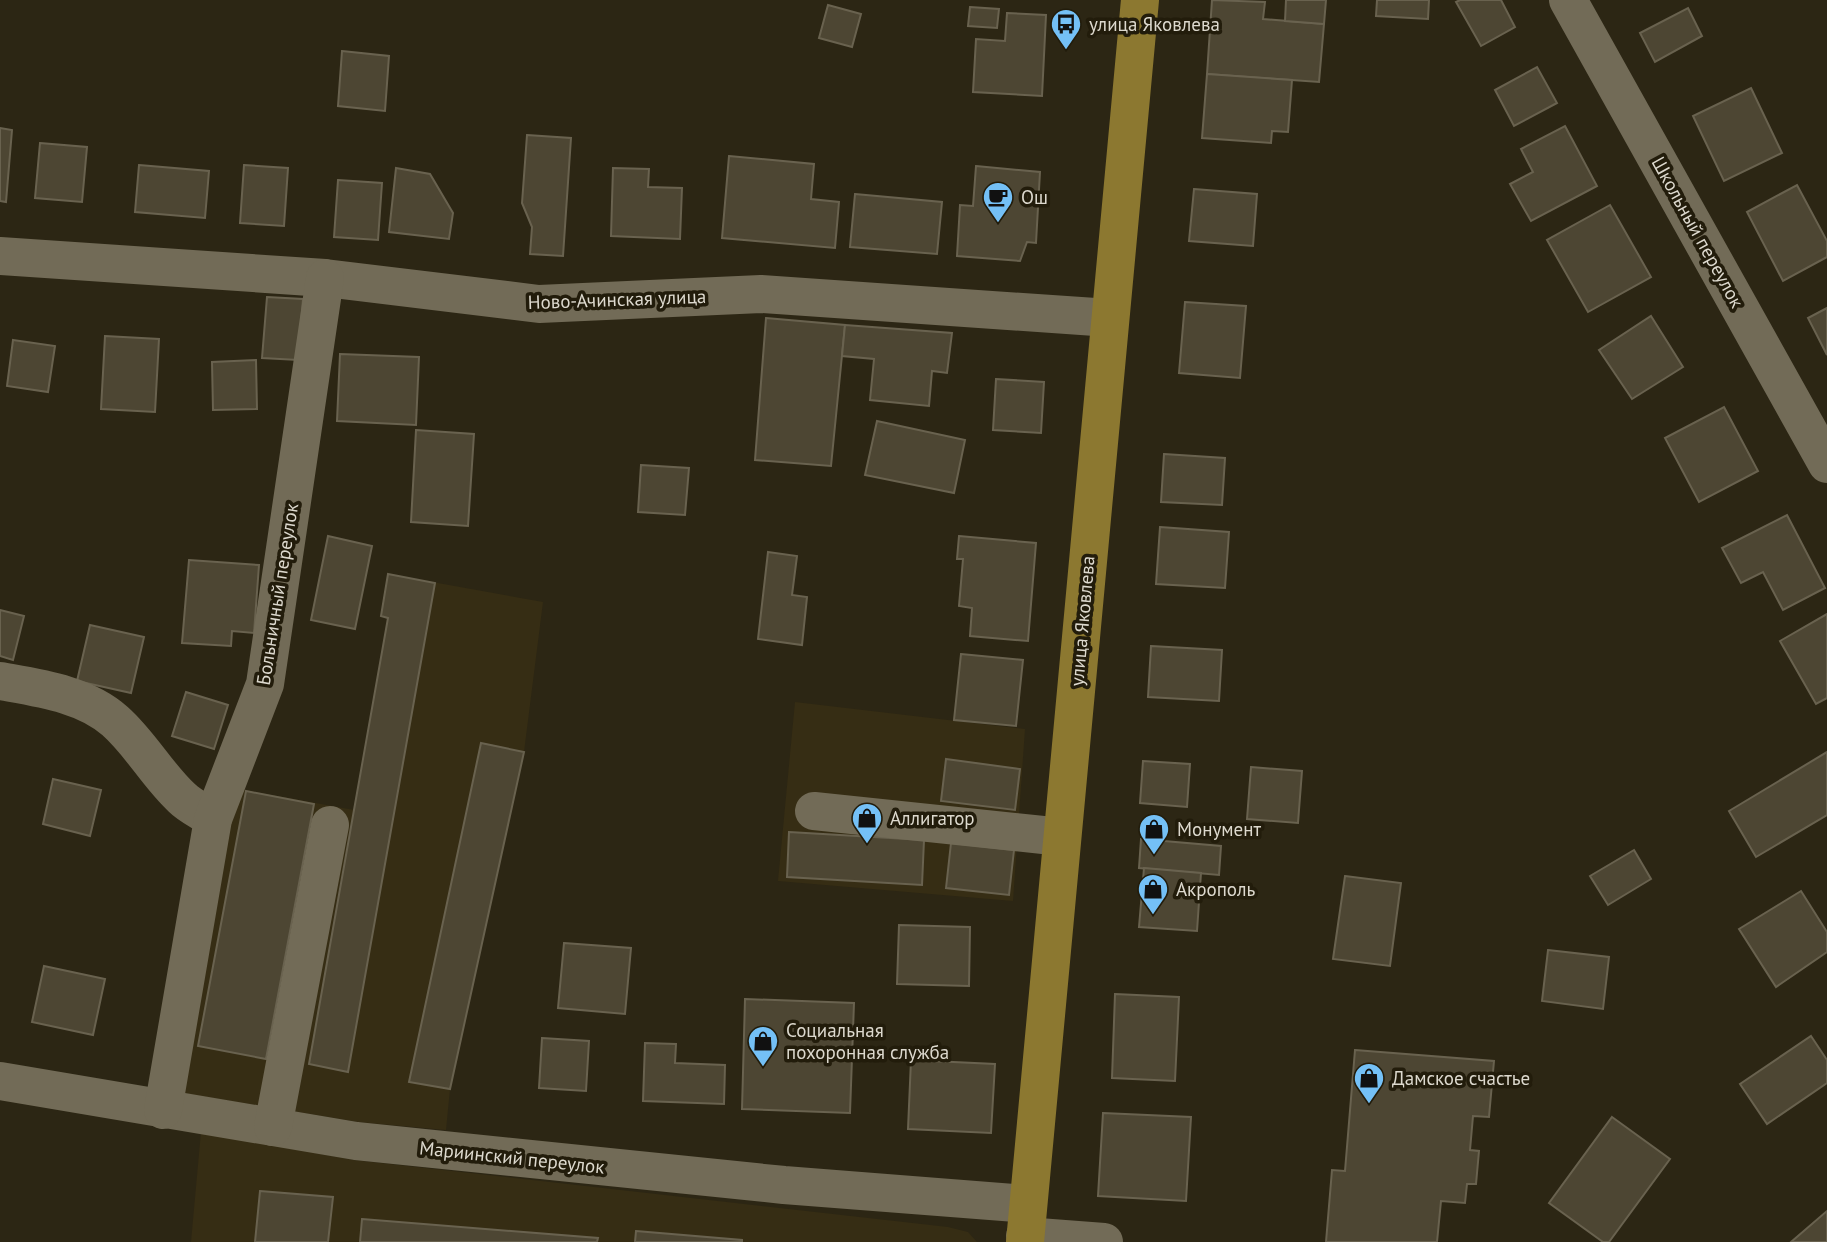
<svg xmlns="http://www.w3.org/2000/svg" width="1827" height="1242" viewBox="0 0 1827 1242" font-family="'PT Sans',sans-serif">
  <rect width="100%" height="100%" fill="#2c2614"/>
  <g fill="#362d14">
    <path d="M 388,574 L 543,602 L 524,752 L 450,1089 L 446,1130 L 358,1122 L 176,1092 L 234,788 L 354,810 L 388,619 L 381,616 Z"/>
    <path d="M 795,702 L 1025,729 L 1013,901 L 778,881 Z"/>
    <path d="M 201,1132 L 354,1160 L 948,1227 L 968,1232 L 977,1242 L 191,1242 Z"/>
  </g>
  <g fill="#4d4633" stroke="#69624f" stroke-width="2">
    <path d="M 1212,0 L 1265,2 L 1263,19 L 1324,24 L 1319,82 L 1207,74 Z"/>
    <path d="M 1286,0 L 1326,0 L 1324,24 L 1285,21 Z"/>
    <path d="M 1377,0 L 1429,0 L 1428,19 L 1376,16 Z"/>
    <path d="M 1460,0 L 1501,0 L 1515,27 L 1481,46 L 1456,2 Z"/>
    <path d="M 828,5 L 861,14 L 852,47 L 819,38 Z"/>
    <path d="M 970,7 L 999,9 L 997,28 L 968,26 Z"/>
    <path d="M 1688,8 L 1702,36 L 1655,62 L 1640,33 Z"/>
    <path d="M 1007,13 L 1046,15 L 1042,96 L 973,92 L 976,39 L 1005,41 Z"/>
    <path d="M 342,51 L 389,56 L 385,111 L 338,106 Z"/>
    <path d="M 1537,67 L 1557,103 L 1514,126 L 1495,90 Z"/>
    <path d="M 1207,74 L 1292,80 L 1288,132 L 1272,131 L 1271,143 L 1202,138 Z"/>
    <path d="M 1751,88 L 1782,153 L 1724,181 L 1693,116 Z"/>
    <path d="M 1565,126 L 1597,186 L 1531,221 L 1510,184 L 1533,172 L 1521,149 Z"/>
    <path d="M 0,128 L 12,130 L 6,202 L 0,201 Z"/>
    <path d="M 527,135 L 571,138 L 563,256 L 530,254 L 532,227 L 522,203 Z"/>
    <path d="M 40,143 L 87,147 L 82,202 L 35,198 Z"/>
    <path d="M 729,156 L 814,164 L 811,199 L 839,202 L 835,248 L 722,238 Z"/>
    <path d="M 139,165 L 209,171 L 205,218 L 135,212 Z"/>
    <path d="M 244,165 L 288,168 L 284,226 L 240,223 Z"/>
    <path d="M 976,166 L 1040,172 L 1036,243 L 1027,242 L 1020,261 L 957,256 L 960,205 L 973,206 Z"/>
    <path d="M 396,168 L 430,174 L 453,213 L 449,239 L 389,232 Z"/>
    <path d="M 613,168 L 649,169 L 648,187 L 682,188 L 680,239 L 611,236 Z"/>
    <path d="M 338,180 L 382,183 L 378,240 L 334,237 Z"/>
    <path d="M 1797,185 L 1827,241 L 1827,257 L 1783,281 L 1747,212 Z"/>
    <path d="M 1194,189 L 1257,194 L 1253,246 L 1189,241 Z"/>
    <path d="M 855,194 L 942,202 L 937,254 L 850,247 Z"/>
    <path d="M 1610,205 L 1651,277 L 1588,312 L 1547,240 Z"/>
    <path d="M 267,297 L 303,299 L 298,360 L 262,358 Z"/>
    <path d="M 1185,302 L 1246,306 L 1240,378 L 1179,373 Z"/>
    <path d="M 1827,308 L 1827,355 L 1808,318 Z"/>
    <path d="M 1651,316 L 1683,367 L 1632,399 L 1599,350 Z"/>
    <path d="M 766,318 L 845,325 L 831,466 L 755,460 Z"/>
    <path d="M 845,325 L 952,333 L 947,373 L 932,371 L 929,406 L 870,400 L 874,359 L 842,356 Z"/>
    <path d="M 105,336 L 159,339 L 155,412 L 101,409 Z"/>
    <path d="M 13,340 L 55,346 L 48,392 L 7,386 Z"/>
    <path d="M 340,354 L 419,357 L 416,425 L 337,421 Z"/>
    <path d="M 256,360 L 257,409 L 213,410 L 212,362 Z"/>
    <path d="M 996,379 L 1044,382 L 1041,433 L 993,430 Z"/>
    <path d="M 1724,407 L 1758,471 L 1699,502 L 1665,438 Z"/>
    <path d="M 877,421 L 965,440 L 954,493 L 865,475 Z"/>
    <path d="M 416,430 L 474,434 L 468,526 L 411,522 Z"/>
    <path d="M 1164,454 L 1225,458 L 1222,505 L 1161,502 Z"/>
    <path d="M 641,465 L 689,468 L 685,515 L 638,512 Z"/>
    <path d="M 1787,515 L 1825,588 L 1783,610 L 1763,572 L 1741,583 L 1722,548 Z"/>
    <path d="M 1160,527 L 1229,532 L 1225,588 L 1156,584 Z"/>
    <path d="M 328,536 L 372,546 L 355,629 L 311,620 Z"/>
    <path d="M 959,536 L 1036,543 L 1028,641 L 970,636 L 972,608 L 959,606 L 963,559 L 957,559 Z"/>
    <path d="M 768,552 L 797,556 L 792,595 L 807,597 L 802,645 L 758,639 Z"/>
    <path d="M 189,560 L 259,565 L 254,633 L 232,631 L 231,646 L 182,643 Z"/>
    <path d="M 388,574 L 435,583 L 348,1072 L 309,1064 L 388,618 L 381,616 Z"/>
    <path d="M 0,610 L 24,616 L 13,660 L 0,656 Z"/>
    <path d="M 1827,614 L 1827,698 L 1816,704 L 1780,641 Z"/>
    <path d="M 90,625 L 144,637 L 131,693 L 77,681 Z"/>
    <path d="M 1151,646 L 1222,650 L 1219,701 L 1148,697 Z"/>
    <path d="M 961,654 L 1023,660 L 1016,726 L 954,720 Z"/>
    <path d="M 186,692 L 228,705 L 214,749 L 172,736 Z"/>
    <path d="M 481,743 L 524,752 L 450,1089 L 409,1082 Z"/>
    <path d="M 1827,752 L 1827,815 L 1756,857 L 1729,811 Z"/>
    <path d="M 946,759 L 1020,769 L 1015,810 L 941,801 Z"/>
    <path d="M 1143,761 L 1190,764 L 1187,807 L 1140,803 Z"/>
    <path d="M 1251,767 L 1302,771 L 1298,823 L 1247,819 Z"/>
    <path d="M 53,779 L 101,790 L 90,836 L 43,824 Z"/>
    <path d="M 246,791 L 314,804 L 266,1059 L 198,1046 Z"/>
    <path d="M 789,832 L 924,840 L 922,885 L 787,877 Z"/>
    <path d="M 1141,839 L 1221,846 L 1219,875 L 1139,868 Z"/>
    <path d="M 951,843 L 1014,850 L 1009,895 L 946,888 Z"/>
    <path d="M 1634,850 L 1651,879 L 1608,905 L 1590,876 Z"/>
    <path d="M 1144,868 L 1201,873 L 1197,931 L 1139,927 Z"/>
    <path d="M 1345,876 L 1401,883 L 1390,966 L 1333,959 Z"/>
    <path d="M 1801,891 L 1827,932 L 1827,952 L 1776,987 L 1739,929 Z"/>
    <path d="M 899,925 L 970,927 L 969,986 L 897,984 Z"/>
    <path d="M 564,943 L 631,948 L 625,1014 L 558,1008 Z"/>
    <path d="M 1548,950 L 1609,957 L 1603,1009 L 1542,1001 Z"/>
    <path d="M 44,966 L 105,979 L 93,1035 L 32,1022 Z"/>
    <path d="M 1115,994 L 1179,997 L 1175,1081 L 1112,1078 Z"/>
    <path d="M 745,999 L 854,1003 L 850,1113 L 742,1109 Z"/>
    <path d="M 1811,1036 L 1827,1060 L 1827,1083 L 1767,1124 L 1740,1084 Z"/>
    <path d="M 542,1038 L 589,1041 L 586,1091 L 539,1088 Z"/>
    <path d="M 645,1043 L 676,1044 L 675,1063 L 725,1065 L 724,1104 L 643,1101 Z"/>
    <path d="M 1355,1050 L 1494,1061 L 1489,1117 L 1473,1116 L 1470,1150 L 1479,1151 L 1476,1184 L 1467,1184 L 1465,1203 L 1441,1201 L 1437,1242 L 1326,1242 L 1332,1170 L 1345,1171 Z"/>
    <path d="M 911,1060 L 995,1064 L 991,1133 L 908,1129 Z"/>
    <path d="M 1103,1113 L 1191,1117 L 1186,1201 L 1098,1196 Z"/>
    <path d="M 1612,1117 L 1670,1159 L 1609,1242 L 1603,1242 L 1549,1203 Z"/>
    <path d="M 260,1191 L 333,1197 L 328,1242 L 255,1242 Z"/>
    <path d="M 1827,1211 L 1827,1242 L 1791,1242 Z"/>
    <path d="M 362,1219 L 598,1238 L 597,1242 L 360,1242 Z"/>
    <path d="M 636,1231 L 742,1240 L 742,1242 L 635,1242 Z"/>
  </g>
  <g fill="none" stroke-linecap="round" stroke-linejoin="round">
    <g stroke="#726b57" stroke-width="38">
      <path d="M 1568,0 L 1827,464"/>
      <path d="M 0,256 L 325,278 L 539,304 L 761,294 L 1110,318"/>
      <path d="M 0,681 C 39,688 85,694 115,721 C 141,744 157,775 182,798 C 190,806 203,812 213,819"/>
      <path d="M 814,811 L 1062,837"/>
      <path d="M 0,1081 L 356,1141 L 784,1185 L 1028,1204"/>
      <path d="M 163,1110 L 213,819 L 265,684 L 325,278"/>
      <path d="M 273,1127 L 330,825"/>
      <path d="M 1025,1236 L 1104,1242"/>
    </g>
    <path stroke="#8c7830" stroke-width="38" d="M 1025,1242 L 1140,0"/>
  </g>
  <defs>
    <g id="bus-pin" transform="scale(1.575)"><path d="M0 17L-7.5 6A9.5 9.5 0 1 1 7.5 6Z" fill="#74c0f6" stroke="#221c0b"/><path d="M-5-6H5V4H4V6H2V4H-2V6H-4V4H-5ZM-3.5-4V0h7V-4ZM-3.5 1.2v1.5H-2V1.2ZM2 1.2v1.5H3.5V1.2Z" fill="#111"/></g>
    <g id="cafe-pin" transform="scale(1.575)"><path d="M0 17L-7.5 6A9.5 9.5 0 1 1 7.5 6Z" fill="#74c0f6" stroke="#221c0b"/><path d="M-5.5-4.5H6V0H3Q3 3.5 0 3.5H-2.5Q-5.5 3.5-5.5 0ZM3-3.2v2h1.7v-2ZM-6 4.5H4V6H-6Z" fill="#111"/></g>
    <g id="shop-pin" transform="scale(1.575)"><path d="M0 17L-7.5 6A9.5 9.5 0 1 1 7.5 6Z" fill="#74c0f6" stroke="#221c0b"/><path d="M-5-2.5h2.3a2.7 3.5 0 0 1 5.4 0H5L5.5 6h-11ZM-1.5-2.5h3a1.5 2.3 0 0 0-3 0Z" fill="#111"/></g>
  </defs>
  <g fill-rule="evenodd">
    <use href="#bus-pin" x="1066" y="24"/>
    <use href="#cafe-pin" x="998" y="197"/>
    <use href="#shop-pin" x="867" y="818"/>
    <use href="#shop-pin" x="1154" y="829"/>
    <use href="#shop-pin" x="1153" y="889"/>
    <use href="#shop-pin" x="763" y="1041"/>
    <use href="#shop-pin" x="1369" y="1078"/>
  </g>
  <g text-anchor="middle" stroke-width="7" stroke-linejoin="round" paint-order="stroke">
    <g font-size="19" fill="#ddd9ce" stroke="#221c0b" text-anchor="start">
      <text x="1089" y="31">улица Яковлева</text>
      <text x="1021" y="204">Ош</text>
      <text x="890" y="825">Аллигатор</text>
      <text x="1177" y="836">Монумент</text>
      <text x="1176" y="896">Акрополь</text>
      <text x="786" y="1037">Социальная<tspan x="786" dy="22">похоронная служба</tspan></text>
      <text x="1392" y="1085">Дамское счастье</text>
    </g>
    <g font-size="19" fill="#ddd9ce" stroke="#221c0b">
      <text transform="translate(1698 232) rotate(61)" y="7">Школьный переулок</text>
      <text transform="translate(617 299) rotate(-2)" y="7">Ново-Ачинская улица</text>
      <text transform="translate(277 594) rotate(-81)" y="7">Больничный переулок</text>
      <text transform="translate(1082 621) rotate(-85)" y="7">улица Яковлева</text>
      <text transform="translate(512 1157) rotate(6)" y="7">Мариинский переулок</text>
    </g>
  </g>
</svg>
